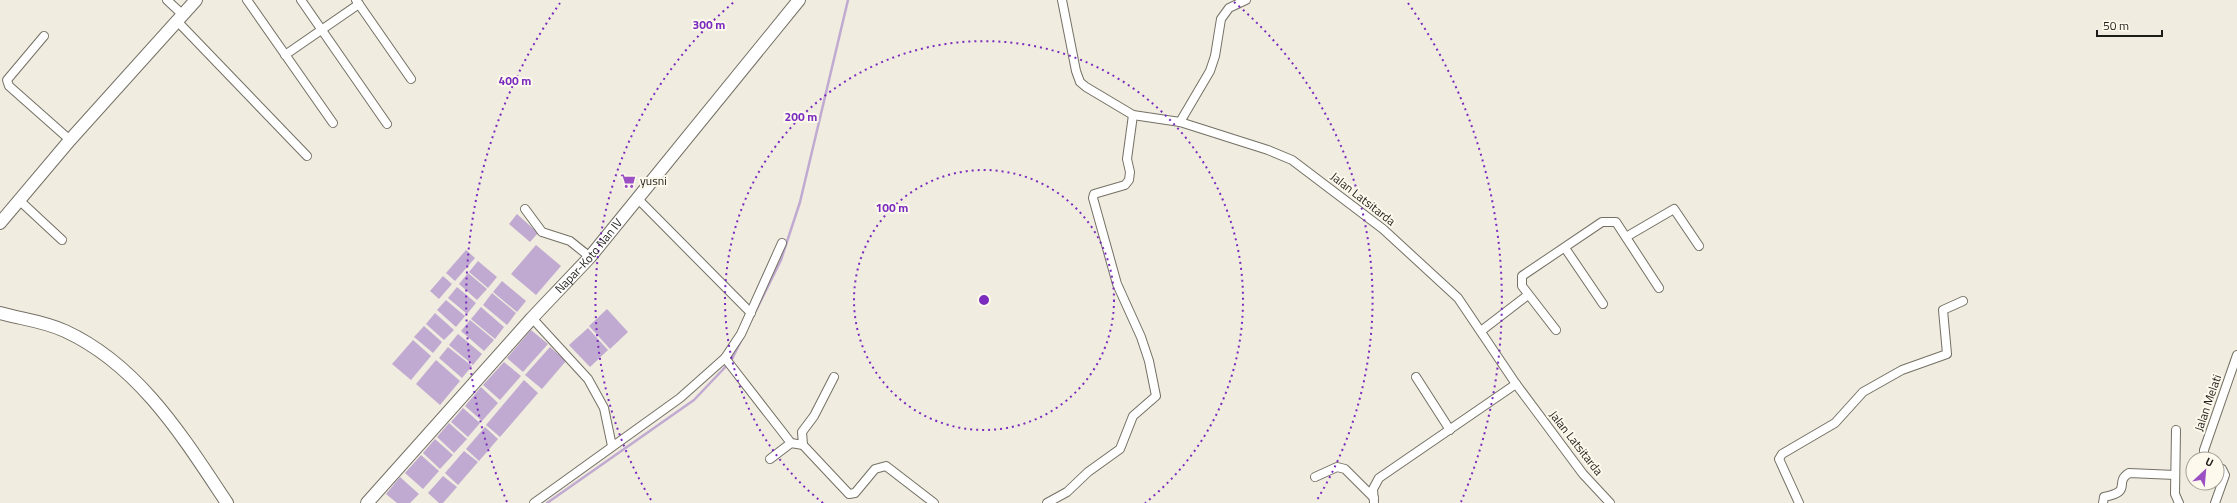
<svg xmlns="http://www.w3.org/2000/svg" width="2237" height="503" viewBox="0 0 2237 503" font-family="'Titillium Web',sans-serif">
  <rect width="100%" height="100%" fill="#f0ecdf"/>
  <g fill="#c1aad1">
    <path d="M 517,214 L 538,233 L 530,242 L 509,224 Z"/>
    <path d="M 536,245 L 561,266 L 536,295 L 511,274 Z"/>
    <path d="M 466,250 L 475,258 L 455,281 L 446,273 Z"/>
    <path d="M 478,261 L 497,277 L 488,288 L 469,272 Z"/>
    <path d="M 468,273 L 487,289 L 477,300 L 459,284 Z"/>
    <path d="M 443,276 L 452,284 L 439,299 L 430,291 Z"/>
    <path d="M 502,281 L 526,301 L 517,312 L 493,292 Z"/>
    <path d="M 457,287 L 476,303 L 467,314 L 448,298 Z"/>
    <path d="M 492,293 L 516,313 L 507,325 L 483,305 Z"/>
    <path d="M 446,300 L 465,316 L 456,327 L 437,310 Z"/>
    <path d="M 481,307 L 504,327 L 495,339 L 471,319 Z"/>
    <path d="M 607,309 L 628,332 L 610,349 L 589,326 Z"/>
    <path d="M 435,313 L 454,330 L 444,340 L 426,324 Z"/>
    <path d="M 470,320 L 494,340 L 484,351 L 461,331 Z"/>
    <path d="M 424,326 L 442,342 L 433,353 L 414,337 Z"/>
    <path d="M 588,328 L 608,350 L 590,367 L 569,345 Z"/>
    <path d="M 531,330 L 548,344 L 523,372 L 507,358 Z"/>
    <path d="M 458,334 L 482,354 L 473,365 L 449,345 Z"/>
    <path d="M 413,340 L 431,356 L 411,380 L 392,364 Z"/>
    <path d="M 448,347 L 472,366 L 462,378 L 439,358 Z"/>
    <path d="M 550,347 L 566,361 L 542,389 L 525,375 Z"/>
    <path d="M 436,360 L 460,381 L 440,405 L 416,384 Z"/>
    <path d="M 504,362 L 521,376 L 500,400 L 483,385 Z"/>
    <path d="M 524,380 L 538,393 L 500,437 L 486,425 Z"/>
    <path d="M 481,387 L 498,403 L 482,421 L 465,406 Z"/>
    <path d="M 463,408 L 480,423 L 468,437 L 451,422 Z"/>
    <path d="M 449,423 L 467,439 L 454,453 L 437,437 Z"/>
    <path d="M 485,427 L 498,439 L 479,461 L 466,449 Z"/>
    <path d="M 435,439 L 453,455 L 440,469 L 423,453 Z"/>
    <path d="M 464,451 L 478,462 L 458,485 L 445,473 Z"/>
    <path d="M 421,455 L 439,471 L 423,489 L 405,473 Z"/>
    <path d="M 443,476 L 457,487 L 443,503 L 439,503 L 428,493 Z"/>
    <path d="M 400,477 L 419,494 L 410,503 L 397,503 L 386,494 Z"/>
  </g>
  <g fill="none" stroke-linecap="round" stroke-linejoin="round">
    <path stroke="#c1aad1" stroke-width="2.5" d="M 547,503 L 694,400 L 731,361 L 781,260 L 800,202 L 848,0"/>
    <g stroke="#747065" stroke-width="10">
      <g id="street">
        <path d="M 167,0 L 183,15"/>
        <path d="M 247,0 L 333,123"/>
        <path d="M 301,0 L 387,124"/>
        <path d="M 356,0 L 411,79"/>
        <path d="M 1062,0 L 1076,71 L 1080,82 L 1086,87 L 1133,115 L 1180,122 L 1268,150 L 1292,160 L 1383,229 L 1458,298 L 1516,384 L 1583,474 L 1610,503"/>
        <path d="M 178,22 L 307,156"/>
        <path d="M 44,36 L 7,80 L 9,86 L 70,140"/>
        <path d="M 285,55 L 359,4"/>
        <path d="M 1180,122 L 1210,71 L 1215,56 L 1221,19 L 1229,8 L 1246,0"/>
        <path d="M 638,199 L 751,313"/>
        <path d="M 19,200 L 62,240"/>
        <path d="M 525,209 L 542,232 L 570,241 L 590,257"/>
        <path d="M 1626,237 L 1674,209 L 1699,246"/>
        <path d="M 1565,248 L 1603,304"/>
        <path d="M 532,318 L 588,379 L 604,408 L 612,446"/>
        <path d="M 1556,330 L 1522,286 L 1522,276 L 1602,222 L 1616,222 L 1659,288"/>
        <path d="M 1481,331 L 1528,295"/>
        <path d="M 725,358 L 791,443"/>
        <path d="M 1416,377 L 1450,430"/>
        <path d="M 2176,430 L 2175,494 L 2179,503"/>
        <path d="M 803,445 L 849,494 L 855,493 L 875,469 L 886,466 L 934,503"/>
        <path d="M 770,459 L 791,443 L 803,445 L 802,432 L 814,416 L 834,377"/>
        <path d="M 2204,459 L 2204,450 L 2237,355"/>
        <path d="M 1315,477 L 1337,467 L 1345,469 L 1374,498"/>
        <path d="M 534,503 L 680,398 L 725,358 L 741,334 L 782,243"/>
        <path d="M 1047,503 L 1067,492 L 1088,472 L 1120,449 L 1133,416 L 1156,396 L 1149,361 L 1141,337 L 1117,284 L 1093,198 L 1094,194 L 1125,185 L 1129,180 L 1130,172 L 1127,159 L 1133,115"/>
        <path d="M 1374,503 L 1373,489 L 1379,478 L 1516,384"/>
        <path d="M 1799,503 L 1779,459 L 1782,454 L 1835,423 L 1863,392 L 1902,370 L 1947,354 L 1943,310 L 1963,301"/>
        <path d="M 2103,503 L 2104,497 C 2134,491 2113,483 2129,473 L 2175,475"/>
        <path d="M 2215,503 L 2225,475 L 2222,469 L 2217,467"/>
      </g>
    </g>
    <g stroke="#747065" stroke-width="14">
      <g id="secondary">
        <path d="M 0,223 L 70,140 L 196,0"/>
        <path d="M 0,313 C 21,319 44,321 65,331 C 139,365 183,437 227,503"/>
        <path id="s1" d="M 367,503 L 532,318 L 590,257 L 799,0"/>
      </g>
    </g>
    <use href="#street" stroke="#fff" stroke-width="8"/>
    <use href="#secondary" stroke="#fff" stroke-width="12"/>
  </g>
  <g fill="none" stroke="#7b2cbf" stroke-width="2" stroke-dasharray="2 4">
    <circle cx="984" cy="300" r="130"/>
    <path d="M823 503A259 259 0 1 1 1145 503"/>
    <path d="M651 500A389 389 0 0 1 734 2M1234 2A389 389 0 0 1 1317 500"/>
    <path d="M507 502A518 518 0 0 1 560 3M1408 3A518 518 0 0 1 1461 502"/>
  </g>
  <defs>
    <g id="supermarket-bare" transform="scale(1.2)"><path d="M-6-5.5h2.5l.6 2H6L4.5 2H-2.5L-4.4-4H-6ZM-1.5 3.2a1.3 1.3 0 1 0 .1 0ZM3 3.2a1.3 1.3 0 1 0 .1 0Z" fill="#9b51c4" stroke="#fef9ed" stroke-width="2.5" paint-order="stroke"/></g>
  </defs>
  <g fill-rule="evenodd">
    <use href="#supermarket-bare" x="628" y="181"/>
  </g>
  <g text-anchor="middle" stroke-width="4" stroke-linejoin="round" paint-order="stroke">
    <g font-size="12" fill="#1e1c18" stroke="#fef9ed" text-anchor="start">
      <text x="640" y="185">yusni</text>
    </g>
    <g font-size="12" fill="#1e1c18" stroke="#fef9ed">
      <text transform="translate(1363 199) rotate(38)" y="4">Jalan Latsitarda</text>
      <text dy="4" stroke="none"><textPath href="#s1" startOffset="332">Napar-Koto Nan IV</textPath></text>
      <text transform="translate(2208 403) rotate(-71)" y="4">Jalan Melati</text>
      <text transform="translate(1576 443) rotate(52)" y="4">Jalan Latsitarda</text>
    </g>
  </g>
  <circle cx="984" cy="300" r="6" fill="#7b2cbf" stroke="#fef9ed" stroke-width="2"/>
  <g font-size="12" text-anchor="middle" font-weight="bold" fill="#7b2cbf" stroke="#fef9ed" stroke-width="4" stroke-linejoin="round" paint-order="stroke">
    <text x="709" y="29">300 m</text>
    <text x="515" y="85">400 m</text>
    <text x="801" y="121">200 m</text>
    <text x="892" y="212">100 m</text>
  </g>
  <g transform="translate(2205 471) rotate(26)"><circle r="19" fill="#fef9ed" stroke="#a4a198"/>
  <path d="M0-3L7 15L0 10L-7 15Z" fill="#9b51c4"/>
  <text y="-6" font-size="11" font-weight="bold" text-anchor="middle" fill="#1e1c18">U</text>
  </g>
  <path d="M2097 30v6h65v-6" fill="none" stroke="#1e1c18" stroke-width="2"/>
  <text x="2103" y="30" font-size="12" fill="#1e1c18" stroke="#fef9ed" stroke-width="3" paint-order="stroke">50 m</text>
</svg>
